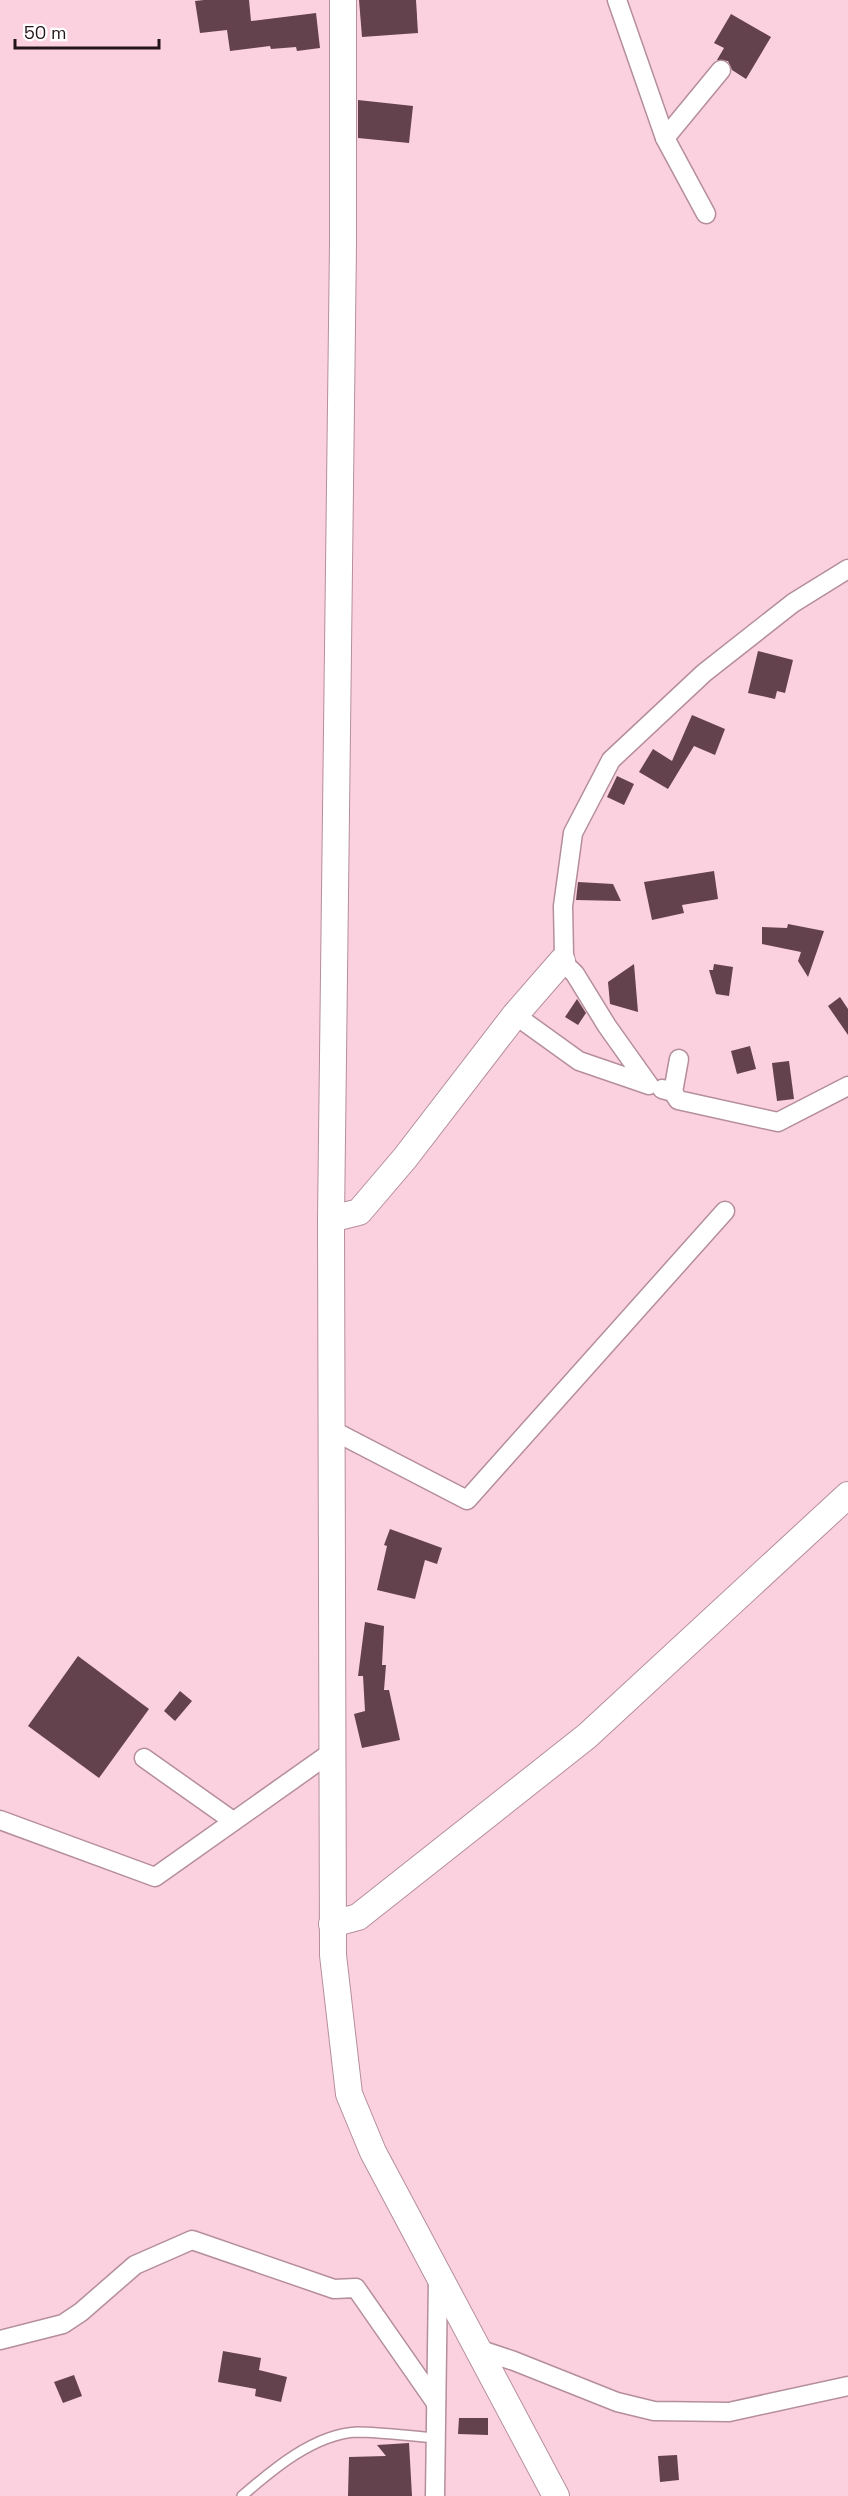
<svg xmlns="http://www.w3.org/2000/svg" width="848" height="2496" font-family="'Space Grotesk',sans-serif">
  <rect width="100%" height="100%" fill="#fbd1df"/>
  <g fill="#63414d">
    <path d="M204,0H249L251,21L316,13L320,48L297,51L296,47L271,49L270,46L230,51L227,30L200,33L195,1Z"/>
    <path d="M359,0H416L418,33L362,37Z"/>
    <path d="M731,14L771,37L746,79L732,70L728,61L717,60L724,48L714,43Z"/>
    <path d="M358,100L413,106L409,143L358,138Z"/>
    <path d="M758,651L793,660L785,693L777,691L775,699L748,693Z"/>
    <path d="M692,715L725,729L715,755L694,746L668,789L639,772L653,749L672,761Z"/>
    <path d="M617,776L634,784L624,805L607,797Z"/>
    <path d="M714,871L718,899L682,905L684,913L652,920L644,882Z"/>
    <path d="M578,882L613,884L621,901L576,900Z"/>
    <path d="M788,924L824,931L808,977L798,961L801,952L762,944V927L787,928Z"/>
    <path d="M634,964L638,1012L610,1004L608,982Z"/>
    <path d="M714,964L733,967L729,996L716,994L709,970H713Z"/>
    <path d="M840,997L848,1009V1035L828,1006Z"/>
    <path d="M577,999L586,1013L578,1025L565,1017Z"/>
    <path d="M750,1046L756,1069L737,1074L731,1051Z"/>
    <path d="M789,1061L794,1099L777,1101L772,1063Z"/>
    <path d="M390,1529L442,1548L437,1564L425,1560L415,1599L377,1590L387,1546L384,1545Z"/>
    <path d="M365,1622L384,1626L382,1665H386L384,1690H389L400,1740L362,1748L354,1714L365,1711L363,1676H358Z"/>
    <path d="M78,1656L149,1709L99,1778L28,1726Z"/>
    <path d="M180,1691L192,1701L175,1721L164,1711Z"/>
    <path d="M223,2351L261,2358L259,2370L287,2377L281,2402L255,2396L256,2389L218,2382Z"/>
    <path d="M74,2375L82,2396L63,2403L54,2382Z"/>
    <path d="M459,2418H488V2435L458,2434Z"/>
    <path d="M409,2443L412,2496H348L349,2457L386,2456L377,2445Z"/>
    <path d="M677,2455L679,2480L660,2482L658,2456Z"/>
  </g>
  <g fill="none" stroke-linecap="round" stroke-linejoin="round">
    <defs>
      <path id="lane" d="M242,2496C272,2470 314,2434 357,2432C382,2432 409,2436 435,2438"/>
      <g id="street">
        <path d="M617,0L665,138"/>
        <path d="M706,214L665,138L721,70"/>
        <path d="M515,1015L579,1061L649,1085L607,1026L575,974L562,961L564,956L563,906L573,833L611,760L704,673L793,603L848,569"/>
        <path d="M662,1089L673,1092L679,1059"/>
        <path d="M673,1092L678,1100L778,1122L848,1086"/>
        <path d="M330,1429L467,1500L725,1211"/>
        <path d="M144,1758L233,1821"/>
        <path d="M0,1820L155,1877L333,1751"/>
        <path d="M0,2340L63,2324L81,2312L135,2265L192,2240L334,2289L356,2288L436,2403"/>
        <path d="M478,2349L514,2361L617,2402L654,2411L729,2412L848,2386"/>
        <path d="M435,2496L438,2277"/>
      </g>
      <g id="secondary">
        <path d="M343,0V243L331,1219L333,1955L349,2094L373,2152L556,2496"/>
        <path d="M331,1219L359,1212L405,1158L515,1015L562,961"/>
        <path d="M332,1924L358,1917L587,1736L848,1495"/>
      </g>
    </defs>
    <use href="#lane" stroke="#b58e9b" stroke-width="12"/>
    <use href="#street" stroke="#b58e9b" stroke-width="21"/>
    <use href="#secondary" stroke="#b58e9b" stroke-width="28"/>
    <use href="#lane" stroke="#fff" stroke-width="9"/>
    <use href="#street" stroke="#fff" stroke-width="18"/>
    <use href="#secondary" stroke="#fff" stroke-width="26"/>
  </g>
  <path d="M15 39v9h144v-9" fill="none" stroke="#24151a" stroke-width="3"/>
  <text x="24" y="39" font-size="18" fill="#24151a" stroke="#ffffff" stroke-width="4.5" paint-order="stroke">50 m</text>
</svg>
